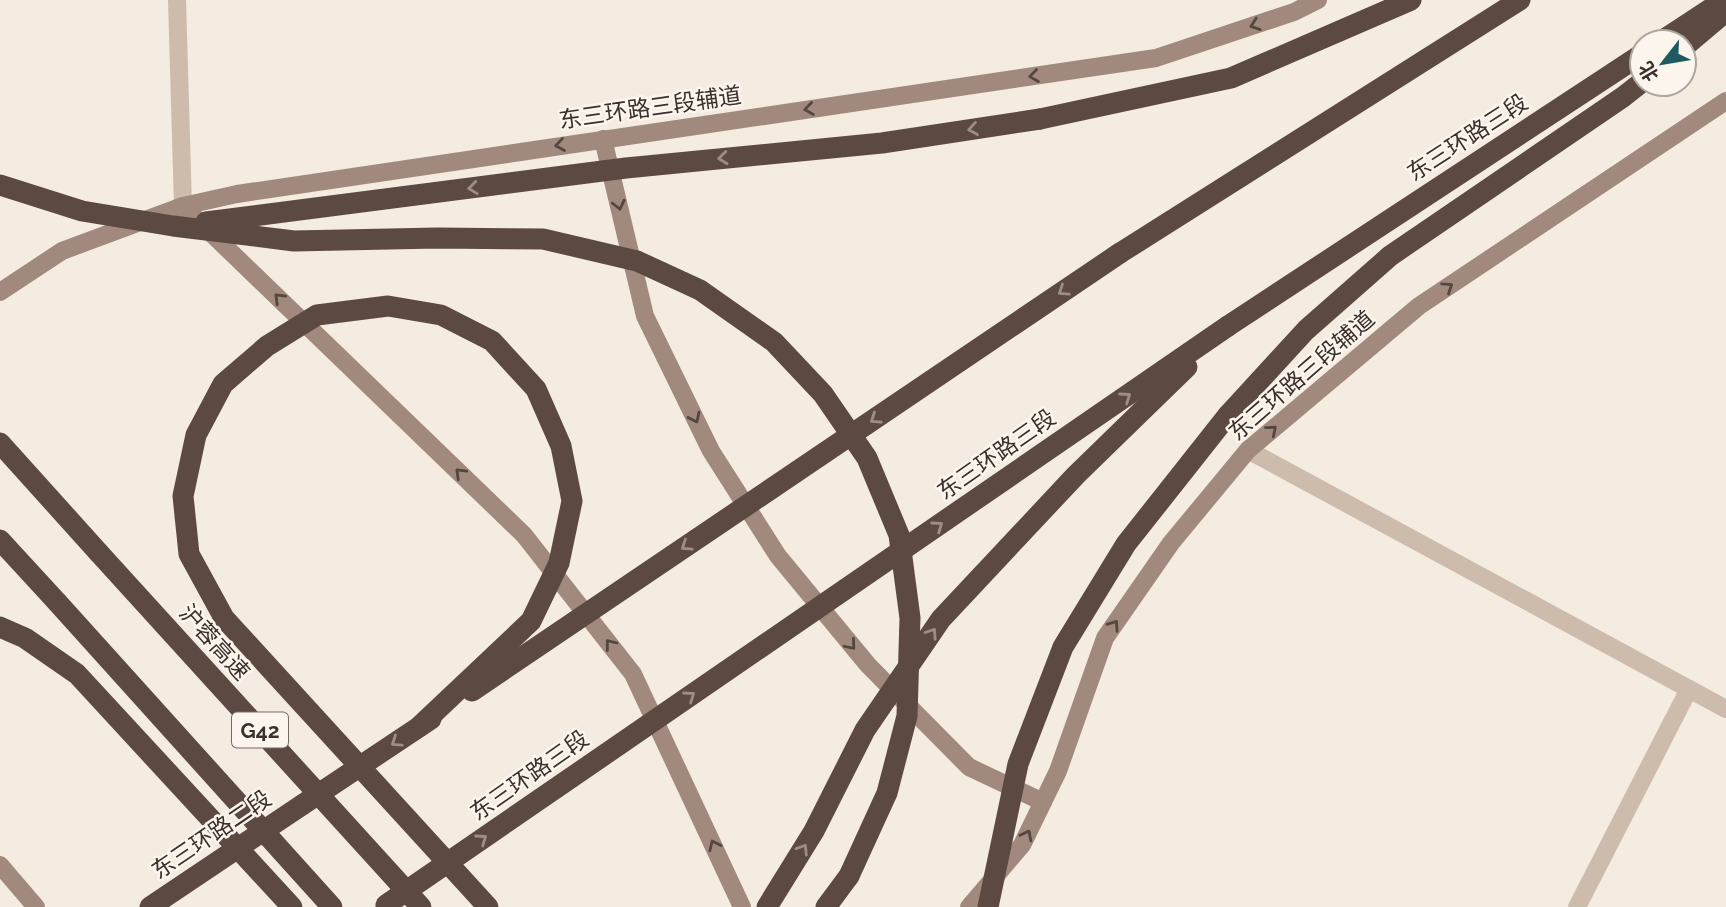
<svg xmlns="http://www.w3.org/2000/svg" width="1726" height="907" font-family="Raleway,'Noto Sans SC',sans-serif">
  <rect width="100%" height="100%" fill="#f4ebe1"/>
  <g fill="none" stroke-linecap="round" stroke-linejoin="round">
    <g stroke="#cdbbac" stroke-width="18">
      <path d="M177,0L183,206"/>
      <path d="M1248,450L1726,709"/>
      <path d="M1577,907L1689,689"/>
    </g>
    <g stroke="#a18a7d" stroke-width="18">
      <path d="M603,139L645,316L711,451L778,556L868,665L969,767L1043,802"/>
      <path d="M183,206L524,535L633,674L742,907"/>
      <path d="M0,292L62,251L183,206L237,194L1156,58L1294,12L1318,0"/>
      <path d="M0,865L36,907"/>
      <path d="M969,907L1022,845L1058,771L1105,638L1171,543L1248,450L1419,306L1726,101"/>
    </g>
    <g stroke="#5c4a42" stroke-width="21">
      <path d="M1660,42L1724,0"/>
      <path d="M1684,47L1723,14"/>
      <path d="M1040,119L1231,78L1411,0"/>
      <path d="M1120,253L1520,0"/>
      <path d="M1228,326L1642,54"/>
      <path d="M1228,415L1306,330L1390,256L1623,97L1642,82"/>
      <path d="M0,443L99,553"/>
      <path d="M0,540L57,602"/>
      <path d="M150,907L302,805"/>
      <path d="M826,907L849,876"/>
    </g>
    <g stroke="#5c4a42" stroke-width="21">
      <path d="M0,185L82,211L173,226L294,241L437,238L543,239L637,261L700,290L774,342L823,394L867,458L899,535L910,618L907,716L887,793L849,876"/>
      <path d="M206,222L626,168L882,143L1040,119"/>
      <path d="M99,553L421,907"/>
      <path d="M57,602L332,907"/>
      <path d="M0,627L25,638L77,674L292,907"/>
      <path d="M472,691L1120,253"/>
      <path d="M420,726L531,621L559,563L572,501L561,446L536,389L492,341L441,315L388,306L317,315L267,346L223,384L196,435L183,496L189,554L224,618L488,907"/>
      <path d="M302,805L431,719"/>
      <path d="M386,905L1228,326"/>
      <path d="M767,907L814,831L865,730L941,619L1076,475L1187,367"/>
      <path d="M988,907L1018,764L1063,647L1126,544L1228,415"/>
    </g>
  </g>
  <defs><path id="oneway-chevron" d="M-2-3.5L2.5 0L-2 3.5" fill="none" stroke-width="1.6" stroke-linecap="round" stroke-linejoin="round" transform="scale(1.75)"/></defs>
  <g stroke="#544640">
    <use href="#oneway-chevron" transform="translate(1255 25) rotate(161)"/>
    <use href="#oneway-chevron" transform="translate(1034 76) rotate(172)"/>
    <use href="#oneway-chevron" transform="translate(809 109) rotate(172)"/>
    <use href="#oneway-chevron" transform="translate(560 145) rotate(171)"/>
    <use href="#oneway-chevron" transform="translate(619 205) rotate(77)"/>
    <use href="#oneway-chevron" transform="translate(1448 287) rotate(-34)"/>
    <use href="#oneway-chevron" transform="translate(279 298) rotate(-136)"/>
    <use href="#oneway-chevron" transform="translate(695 418) rotate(64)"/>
    <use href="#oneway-chevron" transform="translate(1272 430) rotate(-40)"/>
    <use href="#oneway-chevron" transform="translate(460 473) rotate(-136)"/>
    <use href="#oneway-chevron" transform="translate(1114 625) rotate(-55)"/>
    <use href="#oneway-chevron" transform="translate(610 644) rotate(-128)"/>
    <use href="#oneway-chevron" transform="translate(851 645) rotate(50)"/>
    <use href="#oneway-chevron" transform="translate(1027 835) rotate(-63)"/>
    <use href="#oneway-chevron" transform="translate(714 845) rotate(-115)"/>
  </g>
  <g stroke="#9c8e87">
    <use href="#oneway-chevron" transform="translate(973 129) rotate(171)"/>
    <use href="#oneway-chevron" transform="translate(723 158) rotate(174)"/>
    <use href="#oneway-chevron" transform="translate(473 188) rotate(173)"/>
    <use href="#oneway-chevron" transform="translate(1063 291) rotate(146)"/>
    <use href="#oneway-chevron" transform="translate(1126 397) rotate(-35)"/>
    <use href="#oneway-chevron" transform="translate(875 419) rotate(146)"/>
    <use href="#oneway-chevron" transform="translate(938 526) rotate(-35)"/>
    <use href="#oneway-chevron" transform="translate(686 546) rotate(146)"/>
    <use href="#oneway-chevron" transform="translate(932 633) rotate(-56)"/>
    <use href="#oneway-chevron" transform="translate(690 696) rotate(-35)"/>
    <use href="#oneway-chevron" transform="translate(396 742) rotate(146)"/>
    <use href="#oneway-chevron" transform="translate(482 839) rotate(-35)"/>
    <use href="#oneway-chevron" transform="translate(803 849) rotate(-58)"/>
  </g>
  <g text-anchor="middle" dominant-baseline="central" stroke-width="5" stroke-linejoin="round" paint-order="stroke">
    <rect fill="#fbf5ee" stroke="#756b66" stroke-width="2" x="232" y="712.5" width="56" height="35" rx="5"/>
    <g font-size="21" font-weight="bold" fill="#3b302b">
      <text x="260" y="730">G42</text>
    </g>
    <g font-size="23" fill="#3b302b" stroke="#fbf5ee">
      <text transform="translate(650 107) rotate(-8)">东三环路三段辅道</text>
      <text transform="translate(1467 137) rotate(-33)">东三环路三段</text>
      <text transform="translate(1301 375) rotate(-41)">东三环路三段辅道</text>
      <text transform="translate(996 454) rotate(-35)">东三环路三段</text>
      <text transform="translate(215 642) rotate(48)">沪蓉高速</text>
      <text transform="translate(529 775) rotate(-35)">东三环路三段</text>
      <text transform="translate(211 834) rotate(-34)">东三环路二段</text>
    </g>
  </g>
  <g transform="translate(1663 63) rotate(239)"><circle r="33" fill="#fbf5ee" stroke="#aea6a0" stroke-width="2"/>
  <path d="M0-5L12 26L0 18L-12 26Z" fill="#1f5a5e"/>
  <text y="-10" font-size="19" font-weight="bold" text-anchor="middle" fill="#3b302b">北</text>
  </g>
</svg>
